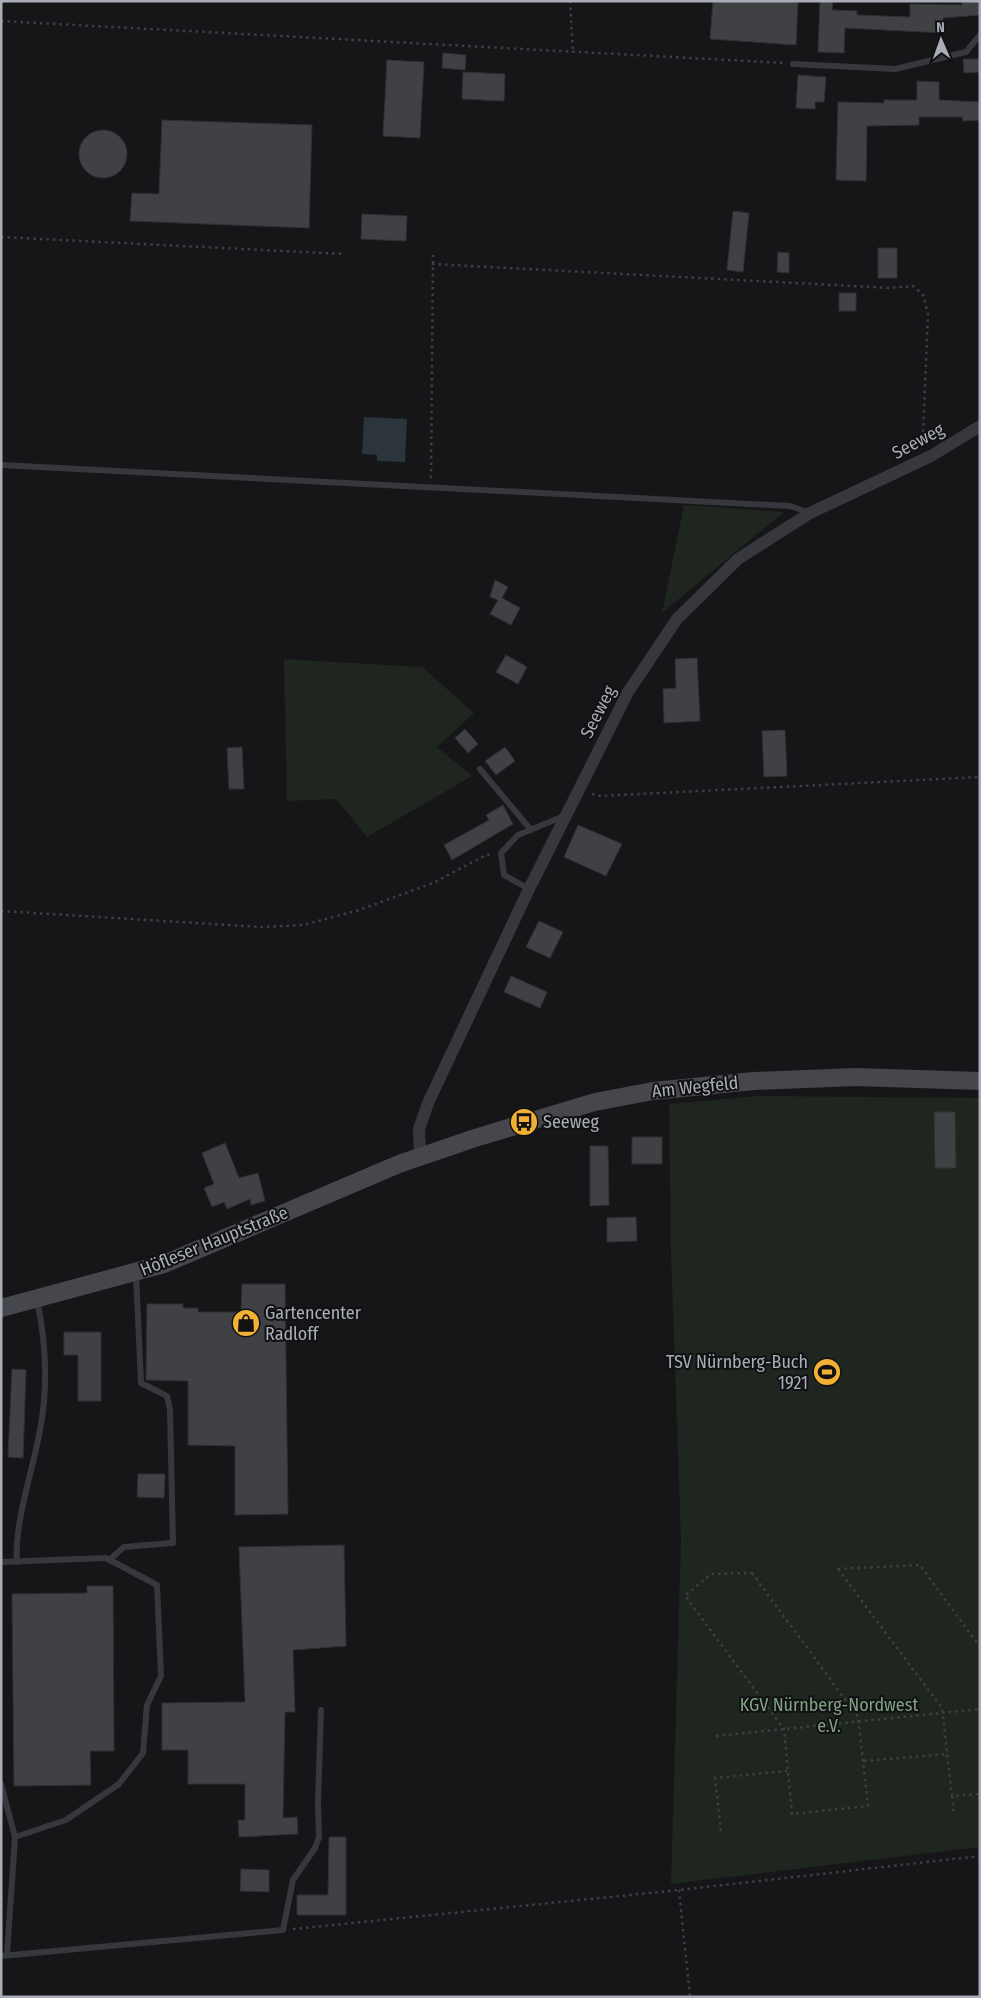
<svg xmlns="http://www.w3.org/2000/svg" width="981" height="1998" font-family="'Fira Sans Condensed',sans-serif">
  <rect width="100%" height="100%" fill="#161618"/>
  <g fill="#1e261f">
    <path d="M684,505L784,512L662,613Z"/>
    <path d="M284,659L422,667L474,713L437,747L472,776L367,837L336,799L287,801Z"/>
    <path d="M758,1096L980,1098V1847L671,1884L681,1539L671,1253L669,1104Z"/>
  </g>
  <path fill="#2c353c" d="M364,417L407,419L405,462L377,461V455L362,454Z"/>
  <g fill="#404145" stroke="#303034">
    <path d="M713,1H798L796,45L710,39Z"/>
    <path d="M820,1H833L832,10L857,11V15L910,17V4L962,5V1H980V15L943,18V33L845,28L844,53L818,52Z"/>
    <path d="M443,53L466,55L465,70L442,68Z"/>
    <path d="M963,59H979V72L964,73Z"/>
    <path d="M387,60L424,62L420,138L383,136Z"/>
    <path d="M463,72L505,74L504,101L462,99Z"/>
    <path d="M798,75L826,77L824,102H815V109L796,108Z"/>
    <path d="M917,81L939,82V100L980,102V120L963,121L962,117H919V125L867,126L866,181L836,180L838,102L884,103V100H917Z"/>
    <path d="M162,120L312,125L309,228L130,221L132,193L159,194Z"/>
    <circle cx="103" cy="154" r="24"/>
    <path d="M733,211L749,213L743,272L727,270Z"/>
    <path d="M362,214L407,216L406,241L361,239Z"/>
    <rect x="878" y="248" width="19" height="30"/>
    <path d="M778,252L789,253V273L777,272Z"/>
    <rect x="839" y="293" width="17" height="18"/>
    <path d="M495,580L508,587L502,598L520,608L511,625L490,614L498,600L490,597Z"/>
    <path d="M506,655L527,667L518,684L496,672Z"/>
    <path d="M697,658L700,721L664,723L663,689L676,688L675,659Z"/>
    <path d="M465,729L478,744L468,753L455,738Z"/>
    <path d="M785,730L787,776L764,777L762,731Z"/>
    <path d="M242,747L244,789H229L227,748Z"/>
    <path d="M505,747L515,761L496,775L485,761Z"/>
    <path d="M503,805L513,824L452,860L444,845L489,820L486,815Z"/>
    <path d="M578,825L622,844L606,876L564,857Z"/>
    <path d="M539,921L563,932L550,958L526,947Z"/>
    <path d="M511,976L547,992L540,1008L504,992Z"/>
    <path d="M934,1112H955L956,1168H935Z"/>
    <rect x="632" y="1137" width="30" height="27"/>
    <path d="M225,1143L239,1178L258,1173L265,1201L251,1205L250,1199L227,1209L224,1202L212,1207L204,1188L214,1184L202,1153Z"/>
    <path d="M590,1146H608L609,1205L590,1206Z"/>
    <path d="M636,1217L637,1241L607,1242V1218Z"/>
    <path d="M242,1284H285L288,1514L235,1515V1446L188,1445V1381L146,1380L147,1304H183V1308H198V1312H241Z"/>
    <path d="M64,1332H101V1401H78V1355H64Z"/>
    <path d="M12,1369L26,1370L23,1458L8,1457Z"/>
    <path d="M138,1474H165L164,1498L137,1497Z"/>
    <path d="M344,1545L346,1646L293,1650L295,1712H285L283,1818L297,1817L298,1834L239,1837L238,1820H245V1784H188V1750H162V1703L245,1702L239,1547Z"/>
    <path d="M87,1586H113L114,1751H90L91,1785L14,1786L12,1594L87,1593Z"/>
    <path d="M329,1837H346V1915H297V1895H328Z"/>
    <path d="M241,1869L269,1870V1892L240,1891Z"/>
  </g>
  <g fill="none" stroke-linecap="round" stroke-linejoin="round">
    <g stroke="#3d3f44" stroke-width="2.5" stroke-dasharray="2.5 4" stroke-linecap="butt">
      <path d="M570,1L573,52"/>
      <path d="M1,21L784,63"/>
      <path d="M1,237L344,254"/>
      <path d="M432,264L891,288L913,286L923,295L928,314L923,437L925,443"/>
      <path d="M431,478L433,255"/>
      <path d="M592,794L600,796L980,777"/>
      <path d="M1,911L261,927L303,925L359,910L433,883L486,855L492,854"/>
      <path d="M838,1569L942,1708L952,1796L980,1794"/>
      <path d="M838,1569L920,1565L980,1647"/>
      <path d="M752,1573L858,1717L868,1806L792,1814L784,1729L685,1596L711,1574Z"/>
      <path d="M716,1736L980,1709"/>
      <path d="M864,1761L947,1754"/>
      <path d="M952,1796L954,1815"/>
      <path d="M721,1831L715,1778L787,1771"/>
      <path d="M679,1890L690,1997"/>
      <path d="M293,1929L679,1890L980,1856"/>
    </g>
    <g stroke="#37383d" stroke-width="6">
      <path d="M793,64L895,69L966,52L980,35"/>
      <path d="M1,465L790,506L810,513"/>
      <path d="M480,769L531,830"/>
      <path d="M529,889L504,875L501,853L518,835L564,816"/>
      <path d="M109,1560L124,1547L173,1543L170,1410L167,1396L141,1383L136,1274"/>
      <path d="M1,1562L106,1558L157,1585L161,1676L147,1705L143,1753L119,1784L66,1820L15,1837"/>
      <path d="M17,1562C14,1523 33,1470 40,1430C48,1388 46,1342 37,1300"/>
      <path d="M1,1784L15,1837L7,1955"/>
      <path d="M1,1956L283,1930L293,1880L315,1848L319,1837L318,1803L321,1710"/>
    </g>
    <path stroke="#37383d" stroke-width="12" d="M420,1156L419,1129L428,1103L529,889L628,692L677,619L738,559L810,513L931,456L980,426"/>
    <path stroke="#45474d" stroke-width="18" d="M1,1308L164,1264L399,1164L475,1138L595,1102L653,1091L754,1081L856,1077L980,1081"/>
  </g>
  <defs>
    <symbol id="bus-disc" viewBox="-11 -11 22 22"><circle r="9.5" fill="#f2b134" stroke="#111113"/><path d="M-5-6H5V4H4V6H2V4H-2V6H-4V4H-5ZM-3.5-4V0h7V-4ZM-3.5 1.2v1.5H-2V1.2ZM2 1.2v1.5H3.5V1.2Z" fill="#111"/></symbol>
    <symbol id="shop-disc" viewBox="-11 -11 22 22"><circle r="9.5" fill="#f2b134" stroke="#111113"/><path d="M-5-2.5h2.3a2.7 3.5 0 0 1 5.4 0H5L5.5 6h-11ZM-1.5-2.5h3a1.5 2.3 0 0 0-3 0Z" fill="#111"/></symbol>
    <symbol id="stadium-disc" viewBox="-11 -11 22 22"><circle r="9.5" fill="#f2b134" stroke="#111113"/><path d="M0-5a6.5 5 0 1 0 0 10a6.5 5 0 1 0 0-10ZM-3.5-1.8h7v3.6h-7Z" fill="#111"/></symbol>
  </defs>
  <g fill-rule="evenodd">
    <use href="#bus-disc" x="508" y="1106" width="32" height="32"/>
    <use href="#shop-disc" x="230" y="1307" width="32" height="32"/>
    <use href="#stadium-disc" x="811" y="1356" width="32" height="32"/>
  </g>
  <g text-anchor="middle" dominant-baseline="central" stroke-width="4" stroke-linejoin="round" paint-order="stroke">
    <g font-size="18" fill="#a8adb8" stroke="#111113">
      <text transform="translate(918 441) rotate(-28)">Seeweg</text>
      <text transform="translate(598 712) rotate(-63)">Seeweg</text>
      <text transform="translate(695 1087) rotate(-6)">Am Wegfeld</text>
      <text transform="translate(214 1241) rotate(-22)">Höfleser Hauptstraße</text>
    </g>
    <g font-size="18" fill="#a8adb8" stroke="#111113" text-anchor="start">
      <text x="543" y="1122">Seeweg</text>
      <text x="265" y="1313">Gartencenter<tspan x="265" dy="21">Radloff</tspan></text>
      <text x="808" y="1362" text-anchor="end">TSV Nürnberg-Buch<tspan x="808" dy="21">1921</tspan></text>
    </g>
    <g font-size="18" fill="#7fa381" stroke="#111113">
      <text x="829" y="1705">KGV Nürnberg-Nordwest<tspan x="829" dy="21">e.V.</tspan></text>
    </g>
  </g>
  <rect width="981" height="1998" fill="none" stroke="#a8adb8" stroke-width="5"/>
  <g transform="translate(941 40) rotate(358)" stroke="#111113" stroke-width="4" paint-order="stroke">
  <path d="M0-4L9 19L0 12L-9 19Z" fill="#a8adb8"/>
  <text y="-8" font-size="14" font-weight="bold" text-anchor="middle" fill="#a8adb8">N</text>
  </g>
</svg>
